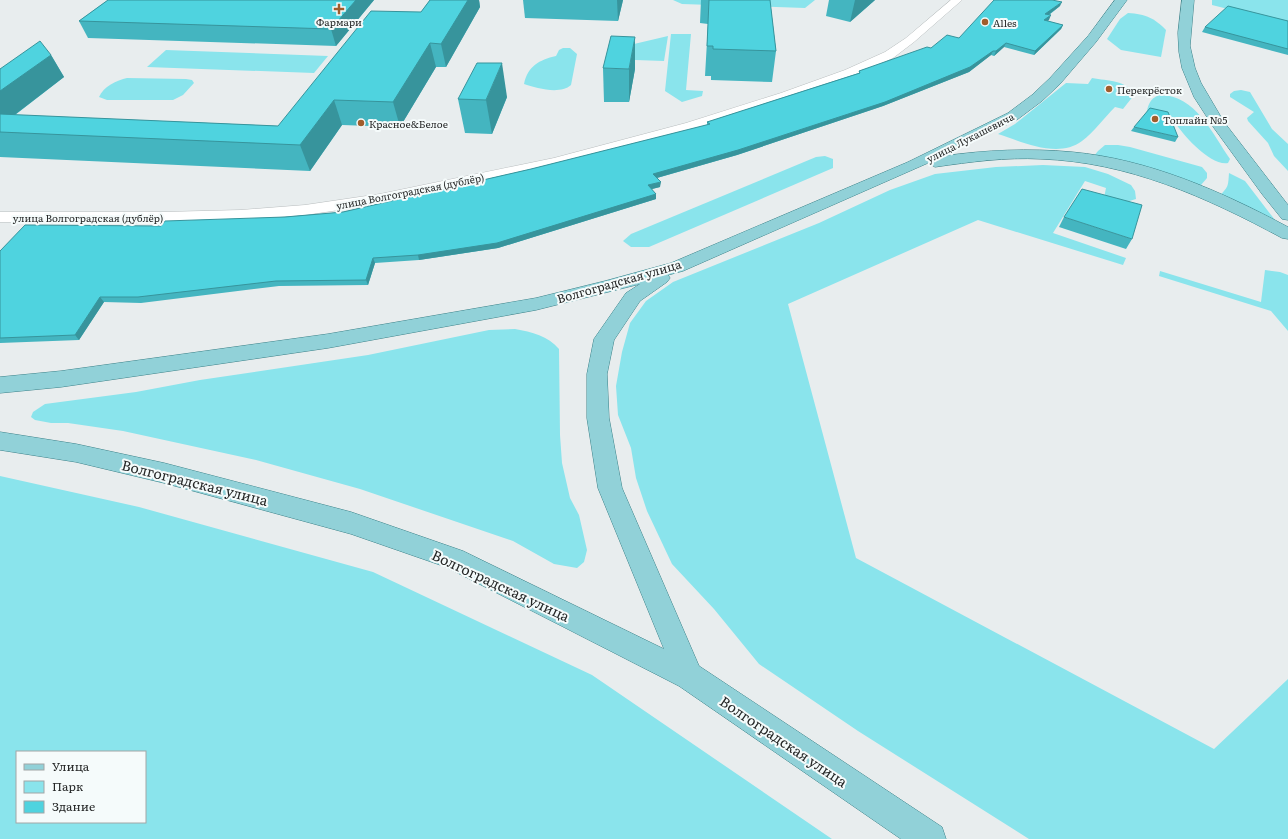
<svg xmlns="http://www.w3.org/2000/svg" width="1288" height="839" font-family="Literata,serif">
  <rect width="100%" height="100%" fill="#e8edee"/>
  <g fill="#8ae4ec" fill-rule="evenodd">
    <path d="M673,0H815L805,8L682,4Z"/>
    <path d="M1212,0H1288V24L1212,5Z"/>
    <path d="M1128,13C1146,14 1154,18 1166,30L1161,57L1121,50L1107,39L1120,19Z"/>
    <path d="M671,34H691L686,90L703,91L702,96L682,102L665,91Z"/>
    <path d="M668,36L664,61L607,59L634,44Z"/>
    <path d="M563,48H570L577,54L571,85C560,95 536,88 524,84C528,66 539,60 556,56L559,50Z"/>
    <path d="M166,50L328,56L314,73L147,67Z"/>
    <path d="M127,78L186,79L192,80L194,83L183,95L173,100H107L99,97C103,87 117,80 127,78Z"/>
    <path d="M1092,78C1108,81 1127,80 1134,95L1123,109L1115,107C1104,118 1094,132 1082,141C1058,159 1023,142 998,134L1015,124L1066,83L1088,84Z"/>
    <path d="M1241,90L1250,92L1272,129L1288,144V171L1274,156L1268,143L1248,121L1247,118L1254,112L1230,97V94L1234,91Z"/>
    <path d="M1159,95C1195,94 1212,133 1230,159L1228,163C1210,166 1183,135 1174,121L1146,115C1148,106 1149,99 1159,95Z"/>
    <path d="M1105,145H1118L1130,147L1202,167L1207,173V178L1201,185H1193L1094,156L1098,151Z"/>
    <path d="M825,156L833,159V168L649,247H631L623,241L631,234L816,157Z"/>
    <path d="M1043,165L1085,167L1108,174L1131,185L1135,191L1136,199L1123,203L1104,198L1106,188L1085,181L1053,233L1126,258L1123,265L978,220L788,304L856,558L1214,749L1288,679V839H1029L858,731L759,664L714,609L672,564L647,511L636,478L631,448L618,415L616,386L622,352L630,323L646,301L673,282L819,223L890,190L935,174L996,167Z"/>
    <path d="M1229,173L1245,181L1278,224L1218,197C1229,187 1228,186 1229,173Z"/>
    <path d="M1265,270L1280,272L1288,275V331L1271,311L1159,276L1160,271L1261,302Z"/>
    <path d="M515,329C532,332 548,336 559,349L560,435L562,463L570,498L579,515L587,550L584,562L577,568L554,564L513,541L360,489L256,460L123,431L68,423H51L35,420L31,417L33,412L45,404L136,392L200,380L368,355L489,330Z"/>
    <path d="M0,476L139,507L373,572L592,675L832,839H0ZM17,752H145V822H17Z"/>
  </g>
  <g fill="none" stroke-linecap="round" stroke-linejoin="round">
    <defs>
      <path id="street" d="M951,0H962L914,42L893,58L853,76L791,99L696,129L555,166L380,204L305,215L241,220L163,222H0V212H163L241,210L305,205L380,194L554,158L686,123L781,93L845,70L885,52L906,38Z"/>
      <g id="primary">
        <path d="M1115,0H1127L1096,42L1060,84L1042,101L1018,119L943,156C986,150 1029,148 1072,152C1148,159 1221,191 1288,227V239L1282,238C1206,197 1128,162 1041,159C1006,157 970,162 935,167L928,163L683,271L668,275L670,278L667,282L640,301L614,340L607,374L609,418L622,488L699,666L942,827L946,839H901L679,686L446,567L351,534L164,483L76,462L0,450V432L76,444L164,463L351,512L463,551L664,649L598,488L587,418V374L594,339L626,293L640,284L536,310L328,348L61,387L0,393V377L61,371L328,334L536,298L605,281L671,263L908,162L1008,113L1032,95L1050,78L1088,36Z"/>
        <path d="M1182,0H1194L1190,46L1195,68L1201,83L1224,122L1288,205V220L1282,219L1262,194L1214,128L1194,97L1182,68L1179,52L1178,33Z"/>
      </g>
    </defs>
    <use href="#street" stroke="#b8bdbe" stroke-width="1"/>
    <use href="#primary" stroke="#3c8289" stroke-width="1"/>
    <use href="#street" fill="#fff" fill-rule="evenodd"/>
    <use href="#primary" fill="#91d1d8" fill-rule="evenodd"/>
  </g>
  <g fill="#44b5c0">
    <path d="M108,0H374L336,46L88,38L79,21Z"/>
    <path d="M430,0H479L480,7L446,67H436L400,127L342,125L310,171L0,157V69L51,55L64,77L15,115L278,126L421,12Z"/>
    <path d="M523,0H623L618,21L525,18Z"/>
    <path d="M701,0H770L776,51L772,82L711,80V76H705L708,24L700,23Z"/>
    <path d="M829,0H875L850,22L826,16Z"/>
    <path d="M1060,6L1049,15V20L1047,21L1063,25L1061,29L1034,55L1004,47L994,56L991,55L969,72L883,106L737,155L657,178L660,187L652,189L656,199L498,248L419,260L375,263L368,285L279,286L141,303L104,302L79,340L0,343V251L161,226L285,217L343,212L531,169L707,125V122L859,73V71L931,48L959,38Z"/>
    <path d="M1288,21V55L1202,32L1205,27Z"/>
    <path d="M603,68L635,69L629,102H604Z"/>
    <path d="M507,97L492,134L465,133L458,99Z"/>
    <path d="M1134,127L1178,137L1175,142L1131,131Z"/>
    <path d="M1064,217L1132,239L1126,249L1059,227Z"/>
  </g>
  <g fill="#37949c">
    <path d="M356,0H374L336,46L331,29Z"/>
    <path d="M468,0H479L480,7L446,67L441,44Z"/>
    <path d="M617,0H623L618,21Z"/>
    <path d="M855,0H875L850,22Z"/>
    <path d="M1062,2L1060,6L1044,18L1045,14Z"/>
    <path d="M1051,15L1049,20L1042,24L1044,20Z"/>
    <path d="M1063,25L1061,29L1034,55L1035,51Z"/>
    <path d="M635,37V69L629,102V69Z"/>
    <path d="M430,43L436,67L400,127L393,102Z"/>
    <path d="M1006,43L1004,47L994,56L996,51Z"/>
    <path d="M993,51L991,55L969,72L883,106L737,155L653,179V174Z"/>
    <path d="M51,55L64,77L0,126V91Z"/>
    <path d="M502,63L507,97L492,134L486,100Z"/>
    <path d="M334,100L342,125L310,171L300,145Z"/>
    <path d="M661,182L660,187L648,190V185Z"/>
    <path d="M656,194V199L498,248L419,260L418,255Z"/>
    <path d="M373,258L375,263L368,285L366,280Z"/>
    <path d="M100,297L104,302L79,340L75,335Z"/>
  </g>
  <g fill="#4fd3df" stroke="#37949c">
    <path d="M108,0H356L331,29L79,21Z"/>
    <path d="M430,0H468L441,44L430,43L393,102L334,100L300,145L0,132V114L278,126L371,11L421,12Z"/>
    <path d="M709,0H770L776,51L713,49V46H707Z"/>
    <path d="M994,0H1052L1062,2L1045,14L1051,15L1044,20L1063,25L1035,51L1006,43L996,51H993L970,67L885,102L738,150L653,174L661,182L648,185L656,194L497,243L418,255L373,258L366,280L276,281L138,297H100L75,335L0,338V251L25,225L161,226L165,221L285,217L343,212L531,169L710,124L707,122L860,73L859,71L927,47L931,48L947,35L959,38Z"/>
    <path d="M1228,6L1288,21V49L1205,27Z"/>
    <path d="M611,36L635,37L629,69L603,68Z"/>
    <path d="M40,41L51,55L0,91V69Z"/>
    <path d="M477,63H502L486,100L458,99Z"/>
    <path d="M1150,108L1168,112L1178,137L1134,127Z"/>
    <path d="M1082,189L1142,205L1132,239L1064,217Z"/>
  </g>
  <g fill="#a05d2c" stroke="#f5fbfb" stroke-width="1.5">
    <path d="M337 3h4v4h4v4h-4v4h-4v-4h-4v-4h4z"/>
    <circle cx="985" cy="22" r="4"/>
    <circle cx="1109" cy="89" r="4"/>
    <circle cx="1155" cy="119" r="4"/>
    <circle cx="361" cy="123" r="4"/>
  </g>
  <g text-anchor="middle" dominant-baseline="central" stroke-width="4" stroke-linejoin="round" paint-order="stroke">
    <g font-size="10" fill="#252727" stroke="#f5fbfb" text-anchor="start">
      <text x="339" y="21" text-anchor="middle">Фармари</text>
      <text x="993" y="22">Alles</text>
      <text x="1117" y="89">Перекрёсток</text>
      <text x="1163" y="119">Топлайн №5</text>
      <text x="369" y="123">Красное&amp;Белое</text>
    </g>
    <g font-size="10" fill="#252727" stroke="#f5fbfb">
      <text transform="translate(970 137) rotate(-27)">улица Лукашевича</text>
      <text transform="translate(410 191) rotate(-11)">улица Волгоградская (дублёр)</text>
      <text x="88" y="217">улица Волгоградская (дублёр)</text>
    </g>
    <g font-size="12" fill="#252727" stroke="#f5fbfb">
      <text transform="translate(619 281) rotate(-16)">Волгоградская улица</text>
    </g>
    <g font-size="14" fill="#252727" stroke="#f5fbfb">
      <text transform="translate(195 482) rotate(14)">Волгоградская улица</text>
      <text transform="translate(501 585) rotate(25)">Волгоградская улица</text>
      <text transform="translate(784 741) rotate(34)">Волгоградская улица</text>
    </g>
  </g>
  <rect x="16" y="751" width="130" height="72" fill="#f5fbfb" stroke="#a2a6a6"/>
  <rect x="24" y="764" width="20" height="6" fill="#91d1d8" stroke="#a2a6a6"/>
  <text x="52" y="771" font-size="12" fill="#252727">Улица</text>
  <rect x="24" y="781" width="20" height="12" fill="#8ae4ec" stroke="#a2a6a6"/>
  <text x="52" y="791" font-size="12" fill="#252727">Парк</text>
  <rect x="24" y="801" width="20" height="12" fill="#4fd3df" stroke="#a2a6a6"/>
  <text x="52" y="811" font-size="12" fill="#252727">Здание</text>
</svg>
